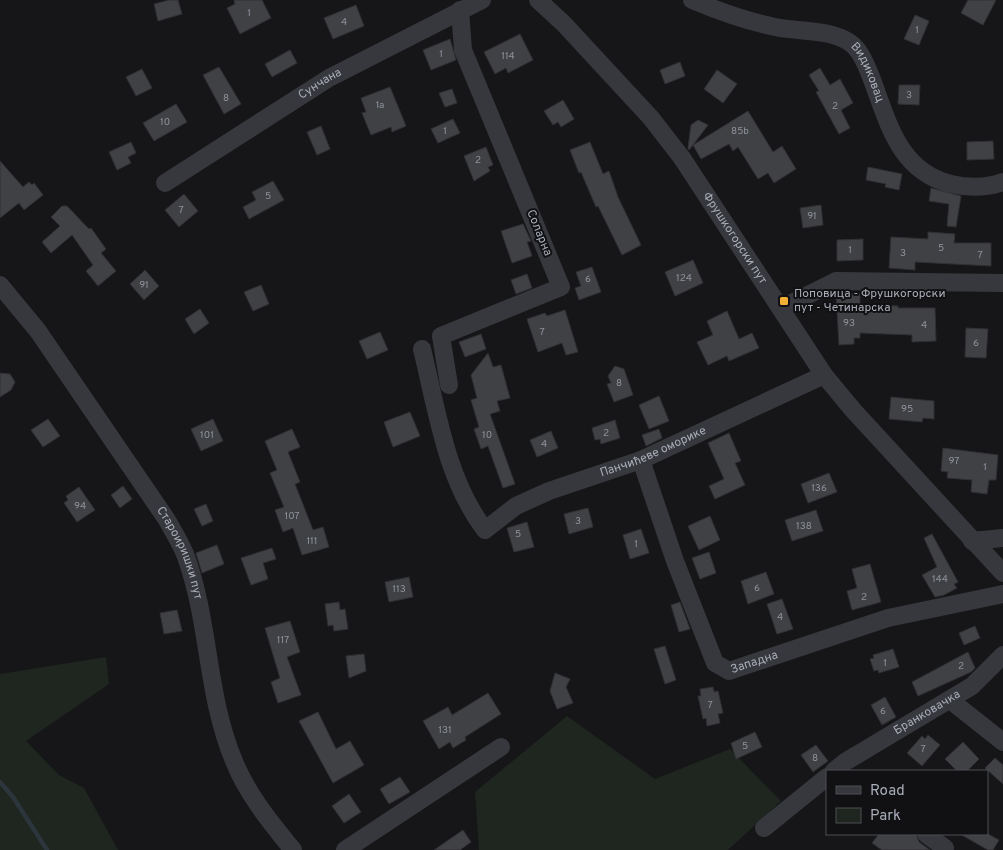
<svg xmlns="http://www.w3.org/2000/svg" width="1003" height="850" font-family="Overpass,sans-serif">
  <rect width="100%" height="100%" fill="#161618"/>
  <g fill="#1e261f">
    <path d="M106,657L109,684L26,741L59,775L84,788L118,850H0V674Z"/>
    <path d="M567,716L655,779L730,749L781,801L728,850H479L475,792Z"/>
  </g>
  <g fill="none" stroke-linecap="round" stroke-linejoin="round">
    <path stroke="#2c353c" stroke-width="4.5" d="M0,782L13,797L47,850"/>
  </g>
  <g fill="#404145" stroke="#303034">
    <path d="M169,0H178L182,14L158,21L154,4Z"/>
    <path d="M234,0H262L271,18L240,34L227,8L235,4Z"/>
    <path d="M968,0H996L983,25L961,13Z"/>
    <path d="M356,5L364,26L333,39L324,18Z"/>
    <path d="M915,15L929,21L919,45L904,39Z"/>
    <path d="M520,34L533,60L508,73L506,68L495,74L484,52Z"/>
    <path d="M450,39L456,60L431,70L423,50Z"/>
    <path d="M290,50L297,63L272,77L265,64Z"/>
    <path d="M680,62L685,76L665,84L660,70Z"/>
    <path d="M219,67L241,104L224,114L203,75Z"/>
    <path d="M820,68L830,85L840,79L853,103L841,110L850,128L839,134L816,92L819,91L809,75Z"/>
    <path d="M142,69L152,88L136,96L126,77Z"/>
    <path d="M717,70L737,84L723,103L704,89Z"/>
    <path d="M899,85H920L919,105L898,104Z"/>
    <path d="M390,87L406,126L392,132L391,127L371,135L362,113L366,112L361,98Z"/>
    <path d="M452,89L457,103L445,107L439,93Z"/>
    <path d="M563,100L574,119L561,127L558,122L553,125L544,111Z"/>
    <path d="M176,104L187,122L154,141L143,123Z"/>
    <path d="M748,111L773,152L782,146L796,169L774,183L768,173L758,179L738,147L733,151L729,144L701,159L693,145L689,150L688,148L691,125L698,120L708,125L693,145Z"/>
    <path d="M453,119L460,133L438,143L431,129Z"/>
    <path d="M321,126L330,149L317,155L307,132Z"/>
    <path d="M993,141L994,159L967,160V142Z"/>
    <path d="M131,142L136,153L128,157L131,163L117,170L109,152Z"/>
    <path d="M590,142L603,174L609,171L618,197L641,245L622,255L598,206L596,207L581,172L579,173L570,150Z"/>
    <path d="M486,147L493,165L488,167L490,171L474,181L464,156Z"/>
    <path d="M0,161L23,187L29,182L32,185L34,183L43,195L24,210L19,203L0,218Z"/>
    <path d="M868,167L902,174L899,190L885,187L886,184L866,180Z"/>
    <path d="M273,181L284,200L249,219L243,207L256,200L252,192Z"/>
    <path d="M931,188L961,196L956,227L947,226L949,204L929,201Z"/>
    <path d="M184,194L198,211L179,227L165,210Z"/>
    <path d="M821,205L823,225L803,228L800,208Z"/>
    <path d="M62,206H67L89,229L91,228L106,249L101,253L116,271L98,286L86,271L93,265L72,235L51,253L42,242L60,226L51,217Z"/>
    <path d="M523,224L531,241L527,242L532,256L512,263L501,231Z"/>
    <path d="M928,232L955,234L954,243H991V266L915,262V270L889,268L891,237L928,239Z"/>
    <path d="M863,239V260L837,261V240Z"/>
    <path d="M693,260L703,283L675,296L665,272Z"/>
    <path d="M592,267L601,292L579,300L575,288L581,286L576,272Z"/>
    <path d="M145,270L159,286L144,300L130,284Z"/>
    <path d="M527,274L532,288L516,294L511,280Z"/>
    <path d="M261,285L269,304L253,311L244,292Z"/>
    <path d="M860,293V305L898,306V308H935L936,341L912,342V335L860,333V338H854V344L839,345L836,294Z"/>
    <path d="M200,309L209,323L194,334L185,319Z"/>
    <path d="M565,310L578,352L566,355L562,343L538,352L527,319L545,313L547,316Z"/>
    <path d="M727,311L739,339L752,333L759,348L729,361L727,356L708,365L697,342L713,335L707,321Z"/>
    <path d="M966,328L988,329L986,358L965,357Z"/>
    <path d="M380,332L388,350L367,359L359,341Z"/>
    <path d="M481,334L486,349L465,357L459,342Z"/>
    <path d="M488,353L493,367L501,365L510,398L497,401L500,411L490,414L515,484L503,488L488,446L481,449L474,429L479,427L471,400L477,398L471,375Z"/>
    <path d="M615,366L624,369L633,395L614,402L607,384L611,383L608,376Z"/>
    <path d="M0,373L10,374L15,382L11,390L0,397Z"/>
    <path d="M659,396L669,421L649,429L639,405Z"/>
    <path d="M891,397L934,401V419L923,418L922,422L889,419Z"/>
    <path d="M410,412L420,436L393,447L384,422Z"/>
    <path d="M48,419L60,436L43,447L31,430Z"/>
    <path d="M213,419L223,441L201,451L191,429Z"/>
    <path d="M615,420L620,438L601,444L600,439L595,440L592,428Z"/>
    <path d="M292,429L300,447L288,452L300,482L295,484L313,530L323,527L329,547L302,555L293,528L283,532L275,510L284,507L270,473L277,470L265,441Z"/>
    <path d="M659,429L662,438L646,446L642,435Z"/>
    <path d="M551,431L558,448L537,457L530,440Z"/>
    <path d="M729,433L741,461L735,463L745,485L715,499L709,486L724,479L708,443Z"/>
    <path d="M943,448L998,455L996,480H989L987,494L971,492L972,480L947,478L948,472L941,471Z"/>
    <path d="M829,473L837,492L808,503L801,484Z"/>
    <path d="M123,486L132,499L120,508L111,495Z"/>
    <path d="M79,487L95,510L77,522L64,503L68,500L66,496Z"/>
    <path d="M206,504L213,521L202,526L194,509Z"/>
    <path d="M588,508L593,527L569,534L564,514Z"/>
    <path d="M816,510L823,531L792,541L785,520Z"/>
    <path d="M710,516L720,540L699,550L688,526Z"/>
    <path d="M527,522L534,547L514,552L507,528Z"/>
    <path d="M641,529L649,553L630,559L623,535Z"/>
    <path d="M932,534L958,582L954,584L957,588L944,595L935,597L922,575L937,567L924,538Z"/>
    <path d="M217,545L224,564L202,573L196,553Z"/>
    <path d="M272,548L276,559L263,563L268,579L251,585L241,558Z"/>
    <path d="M709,552L716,573L700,579L692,558Z"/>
    <path d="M870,564L881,602L852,610L847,591L857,588L852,569Z"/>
    <path d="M766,572L774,594L748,604L741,581Z"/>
    <path d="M409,577L413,597L389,602L385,582Z"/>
    <path d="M782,599L793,629L777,634L767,604Z"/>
    <path d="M339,602L340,610L345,609L348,629L334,631L333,625L328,626L325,604Z"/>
    <path d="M680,602L690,629L679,632L671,605Z"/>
    <path d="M177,610L182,631L164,634L160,613Z"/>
    <path d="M290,621L300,652L287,657L301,695L278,703L271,682L280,678L265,628Z"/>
    <path d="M975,626L980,638L964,645L959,633Z"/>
    <path d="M665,646L676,680L665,684L654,649Z"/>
    <path d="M893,649L899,667L879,673L878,670L874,671L870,659L874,658L873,655Z"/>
    <path d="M968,652L975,668L971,672L918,696L912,682Z"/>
    <path d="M364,654L366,671L349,678L346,656Z"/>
    <path d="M555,673L570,679L566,687L573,703L557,709L550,691Z"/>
    <path d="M713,687L714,692L718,691L723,713L718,714L720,723L707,726L706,718L703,719L698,696H701L700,689Z"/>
    <path d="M488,693L501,714L465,737L466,740L453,748L450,742L439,749L423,721L448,707L452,715Z"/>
    <path d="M885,697L896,717L882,725L871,705Z"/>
    <path d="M318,712L336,749L350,741L364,765L333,783L299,721Z"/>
    <path d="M755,732L762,747L736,759L731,743Z"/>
    <path d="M928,735L940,745L922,766L907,753L922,736L925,739Z"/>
    <path d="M963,742L979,759L967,771H957L945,759Z"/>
    <path d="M816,745L828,761L813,772L801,755Z"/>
    <path d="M995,758L1003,765V784L985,768Z"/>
    <path d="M400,777L410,792L389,804L380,789Z"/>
    <path d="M349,794L361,812L344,823L332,806Z"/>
    <path d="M463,830L471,842L460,850H434Z"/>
    <path d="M879,834H916L919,842L930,850H882L872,843Z"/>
    <path d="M960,834H988L999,840L993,850H988Z"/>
  </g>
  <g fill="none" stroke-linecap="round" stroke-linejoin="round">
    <g stroke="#37383d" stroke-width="18">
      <path id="s1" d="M538,0L564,24L651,118L682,158L824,375L853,410L1003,573"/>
      <path id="s2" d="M692,0C716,10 750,22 775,27C798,32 829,29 849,42C861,50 866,65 871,77C888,121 898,171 951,184C968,188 986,188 1003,182"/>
      <path id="s3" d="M165,183L329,78L482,0"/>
      <path id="s4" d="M0,285L38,331L167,520C173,531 180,542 185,554C210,621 206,695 234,761C247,794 271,823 293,850"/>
      <path d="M782,308L836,281L1003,283"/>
      <path id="s5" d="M422,349C437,410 446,479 485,530L516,506L549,491L641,460L824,375"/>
      <path d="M449,385L441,336L561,287L463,50L460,10"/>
      <path id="s6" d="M641,460L675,561L715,663L729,671L888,618L1003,594"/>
      <path d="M972,541L1003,538"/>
      <path d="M950,700L1003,742"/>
      <path id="s7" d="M834,771L845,762L972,686L1003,655"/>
      <path d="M764,828L827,777"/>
      <path d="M926,834L945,848"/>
      <path d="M345,850L501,747"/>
    </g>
  </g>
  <rect fill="#f2b134" stroke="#111113" stroke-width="2" x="779" y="296" width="10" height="10" rx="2.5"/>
  <g text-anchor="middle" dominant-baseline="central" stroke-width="4" stroke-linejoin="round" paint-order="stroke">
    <g font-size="10" fill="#8e929b">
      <text x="249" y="13">1</text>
      <text x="344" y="22">4</text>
      <text x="917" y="30">1</text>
      <text x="441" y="54">1</text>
      <text x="508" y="56">114</text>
      <text x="909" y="95">3</text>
      <text x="226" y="98">8</text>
      <text x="380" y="105">1a</text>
      <text x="835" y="106">2</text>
      <text x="165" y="122">10</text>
      <text x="445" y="131">1</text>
      <text x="740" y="131">85b</text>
      <text x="478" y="160">2</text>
      <text x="268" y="196">5</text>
      <text x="181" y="210">7</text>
      <text x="812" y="216">91</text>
      <text x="941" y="248">5</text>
      <text x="850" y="250">1</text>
      <text x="903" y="253">3</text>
      <text x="980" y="255">7</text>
      <text x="684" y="278">124</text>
      <text x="588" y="279">6</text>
      <text x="144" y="285">91</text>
      <text x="849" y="323">93</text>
      <text x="924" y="325">4</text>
      <text x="542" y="332">7</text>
      <text x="976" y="343">6</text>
      <text x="619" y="383">8</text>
      <text x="907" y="409">95</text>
      <text x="606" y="433">2</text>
      <text x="207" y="435">101</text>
      <text x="487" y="435">10</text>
      <text x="544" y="444">4</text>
      <text x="954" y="461">97</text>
      <text x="985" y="467">1</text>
      <text x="819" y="488">136</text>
      <text x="80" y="506">94</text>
      <text x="292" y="516">107</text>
      <text x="578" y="521">3</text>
      <text x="804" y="526">138</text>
      <text x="518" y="534">5</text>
      <text x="312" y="541">111</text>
      <text x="636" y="544">1</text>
      <text x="940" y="579">144</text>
      <text x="757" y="588">6</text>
      <text x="399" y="589">113</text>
      <text x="864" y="597">2</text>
      <text x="780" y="617">4</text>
      <text x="283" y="640">117</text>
      <text x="885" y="663">1</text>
      <text x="961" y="666">2</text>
      <text x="710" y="705">7</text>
      <text x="883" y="711">6</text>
      <text x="445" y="730">131</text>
      <text x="745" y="746">5</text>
      <text x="923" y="749">7</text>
      <text x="815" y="758">8</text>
    </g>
    <g font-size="12" fill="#a8adb8" stroke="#111113">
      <text stroke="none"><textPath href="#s2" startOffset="200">Видиковац</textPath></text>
      <text stroke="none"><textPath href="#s3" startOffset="184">Сунчана</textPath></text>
      <text transform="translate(539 233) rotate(68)">Соларна</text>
      <text stroke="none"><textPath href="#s1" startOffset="310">Фрушкогорски пут</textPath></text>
      <text stroke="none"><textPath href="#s5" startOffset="380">Панчићеве оморике</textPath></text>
      <text stroke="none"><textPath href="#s4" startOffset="324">Староиришки пут</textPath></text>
      <text stroke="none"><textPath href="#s6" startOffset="259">Западна</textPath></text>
      <text stroke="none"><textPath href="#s7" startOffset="110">Бранковачка</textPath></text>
    </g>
    <g font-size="12" fill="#a8adb8" stroke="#111113" text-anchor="start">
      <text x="794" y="294">Поповица - Фрушкогорски<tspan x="794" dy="14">пут - Четинарска</tspan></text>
    </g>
  </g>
  <rect x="826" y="770" width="162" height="65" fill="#111113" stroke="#4d4f55"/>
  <rect x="836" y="786" width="25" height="8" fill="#37383d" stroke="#4d4f55"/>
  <text x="870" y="795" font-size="15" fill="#a8adb8">Road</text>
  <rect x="836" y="808" width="25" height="15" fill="#1e261f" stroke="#4d4f55"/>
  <text x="870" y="820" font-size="15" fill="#a8adb8">Park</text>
</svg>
